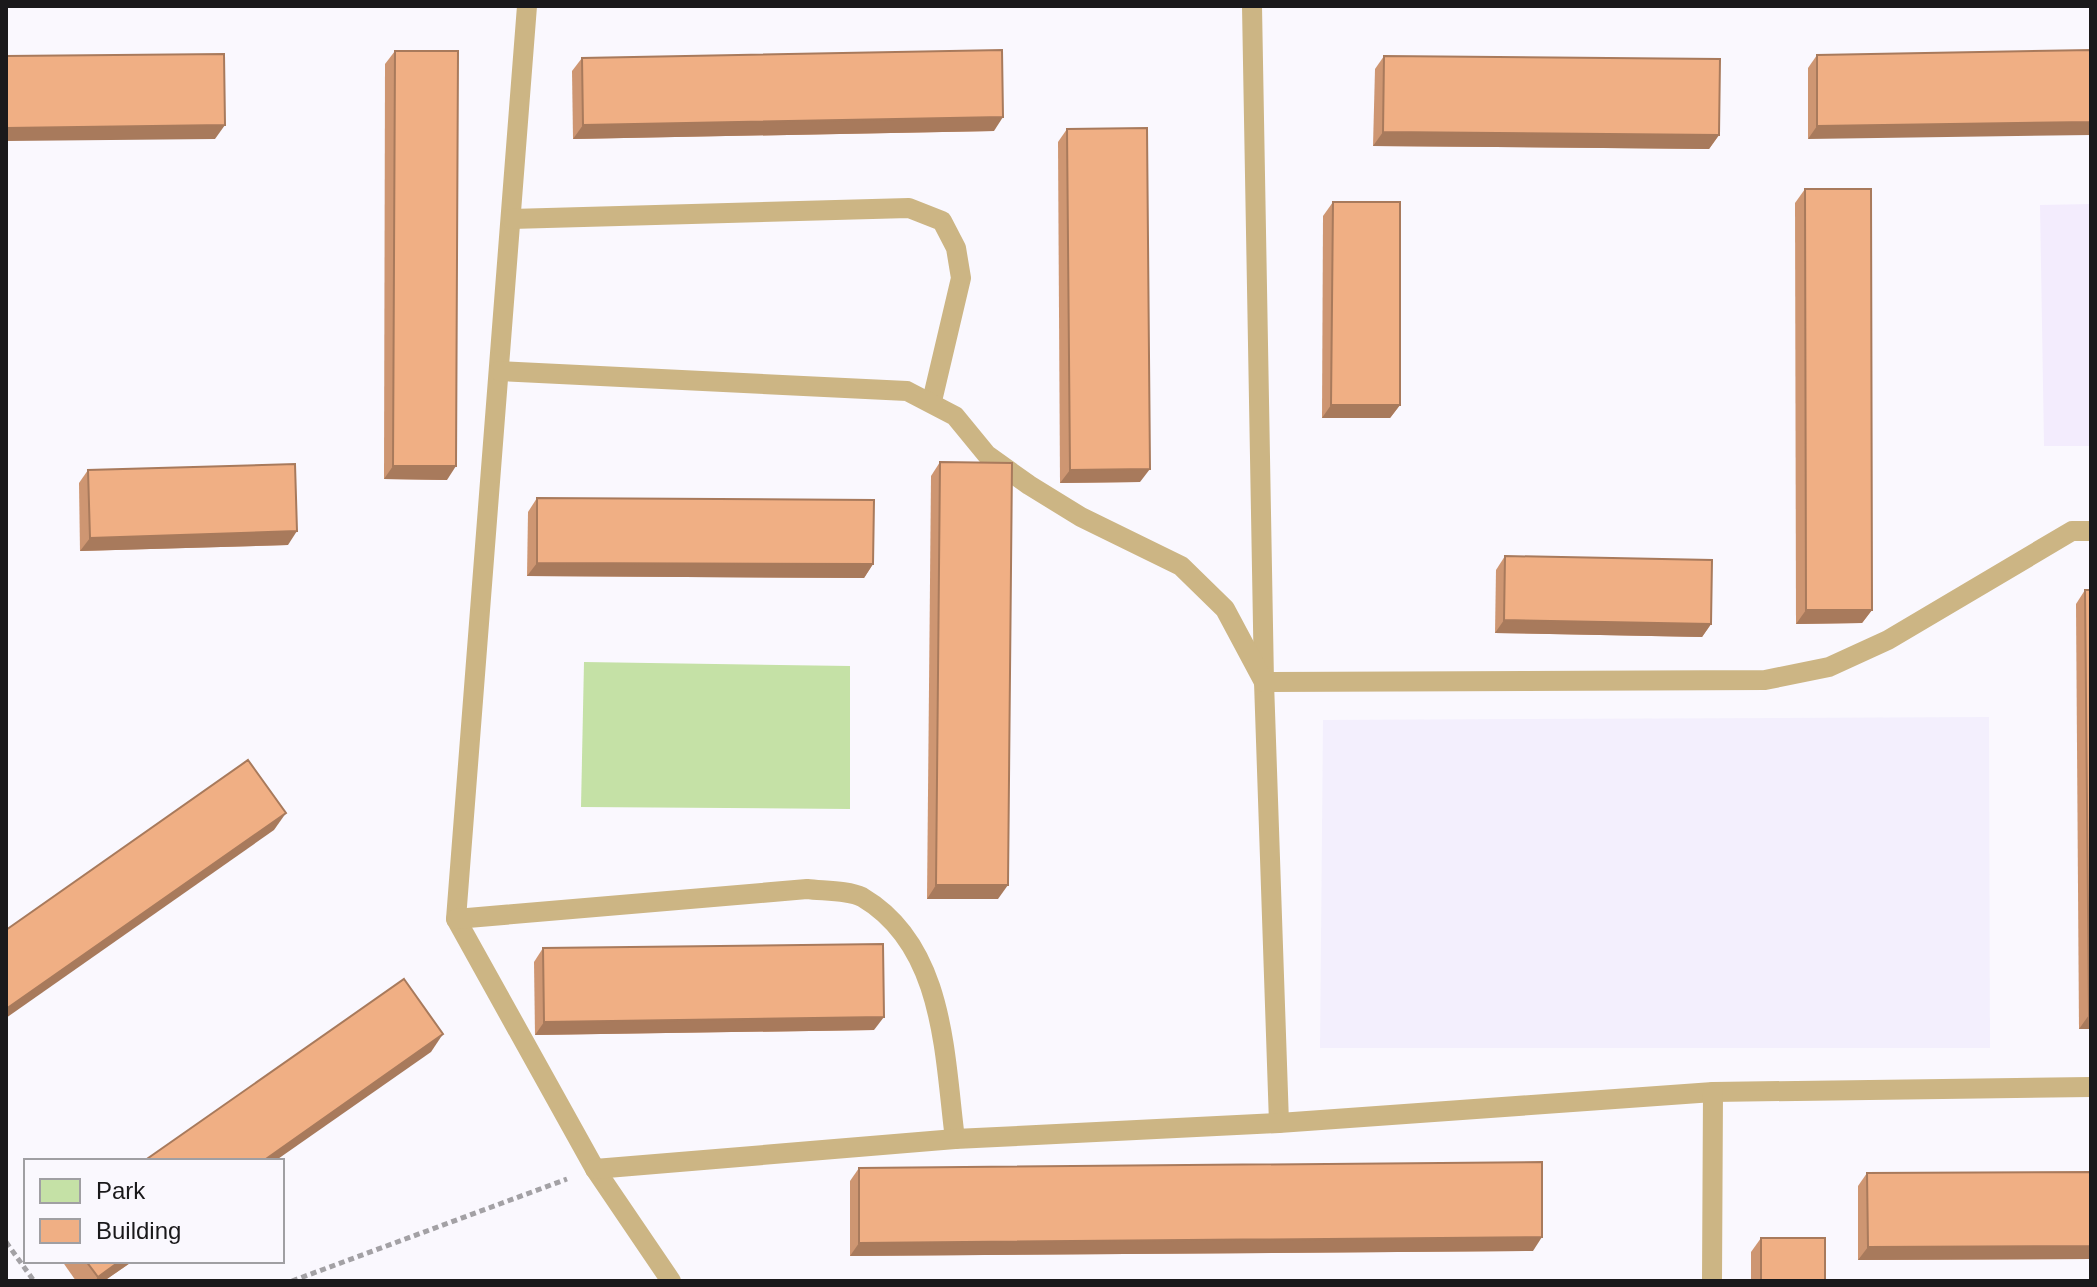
<svg xmlns="http://www.w3.org/2000/svg" width="2097" height="1287" font-family="Helvetica,sans-serif">
  <rect width="100%" height="100%" fill="#faf8fe"/>
  <path fill="#f3effd" d="M1989,717L1990,1048H1320L1323,720Z"/>
  <path fill="#f3ecfd" d="M2091,204V446H2044L2040,205Z"/>
  <path fill="#c5e1a6" d="M584,662L850,666V809L581,807Z"/>
  <g fill="none" stroke-linecap="round" stroke-linejoin="round">
    <g stroke="#a3a1a5" stroke-width="5" stroke-dasharray="6 4" stroke-linecap="butt">
      <path d="M6,1242L34,1281"/>
      <path d="M292,1281L567,1179"/>
    </g>
    <g stroke="#ccb584" stroke-width="20">
      <path d="M527,6L456,919L595,1169L671,1281"/>
      <path d="M1252,6L1264,682L1279,1123"/>
      <path d="M511,219L909,208L942,221L956,248L961,278L932,401"/>
      <path d="M499,371L907,391L955,416L987,455L1029,485L1081,517L1181,566L1225,609L1264,682L1765,680L1829,667L1888,640L2072,531H2091"/>
      <path d="M456,919L807,889C823,891 848,890 862,897C945,946 944,1054 955,1139"/>
      <path d="M595,1169L955,1139L1279,1123L1713,1092L2091,1087"/>
      <path d="M1712,1281L1713,1092"/>
    </g>
  </g>
  <g fill="#ce9672">
    <path d="M2091,50L1808,139V68L1817,55Z"/>
    <path d="M395,51L447,480L384,479L385,64Z"/>
    <path d="M1384,56L1719,135L1709,149L1373,146L1375,69Z"/>
    <path d="M582,58L994,131L573,139L572,71Z"/>
    <path d="M1067,129L1140,482L1060,483L1058,142Z"/>
    <path d="M1805,189L1872,610L1862,623L1796,624L1795,203Z"/>
    <path d="M1333,202L1400,405L1390,418H1322L1323,216Z"/>
    <path d="M940,462L998,899H927L931,476Z"/>
    <path d="M88,470L288,545L80,551L79,483Z"/>
    <path d="M537,498L873,564L864,578L527,576L528,512Z"/>
    <path d="M1505,556L1711,624L1702,637L1495,633L1496,570Z"/>
    <path d="M2085,590L2091,1029H2079L2076,604Z"/>
    <path d="M543,948L874,1030L535,1035L534,962Z"/>
    <path d="M859,1168L1533,1251L850,1256V1181Z"/>
    <path d="M2091,1172V1259L1858,1260V1186L1867,1173Z"/>
    <path d="M1761,1238L1825,1281H1751V1252Z"/>
    <path d="M62,1261H133L104,1281H76Z"/>
  </g>
  <g fill="#a87a5c">
    <path d="M1003,117L994,131L573,139L583,125Z"/>
    <path d="M2091,122V135L1808,139L1817,126Z"/>
    <path d="M225,125L215,139L6,141V128Z"/>
    <path d="M1383,132L1719,135L1709,149L1373,146Z"/>
    <path d="M1331,405H1400L1390,418H1322Z"/>
    <path d="M393,466H456L447,480L384,479Z"/>
    <path d="M1150,469L1140,482L1060,483L1070,470Z"/>
    <path d="M297,531L288,545L80,551L90,538Z"/>
    <path d="M537,563L873,564L864,578L527,576Z"/>
    <path d="M1806,610H1872L1862,623L1796,624Z"/>
    <path d="M1504,620L1711,624L1702,637L1495,633Z"/>
    <path d="M286,813L274,830L6,1018V1009Z"/>
    <path d="M936,885H1008L998,899H927Z"/>
    <path d="M2089,1015H2091V1029H2079Z"/>
    <path d="M884,1017L874,1030L535,1035L544,1022Z"/>
    <path d="M443,1034L431,1052L275,1161H263Z"/>
    <path d="M1542,1237L1533,1251L850,1256L859,1243Z"/>
    <path d="M2091,1246V1259L1858,1260L1868,1247Z"/>
    <path d="M120,1261H133L104,1281H95L98,1277Z"/>
  </g>
  <g fill="#f0af84" stroke="#a87a5c" stroke-width="2">
    <path d="M1002,50L1003,117L583,125L582,58Z"/>
    <path d="M2091,50V122L1817,126V55Z"/>
    <path d="M395,51H458L456,466H393Z"/>
    <path d="M224,54L225,125L6,128V56Z"/>
    <path d="M1384,56L1720,59L1719,135L1383,132Z"/>
    <path d="M1147,128L1150,469L1070,470L1067,129Z"/>
    <path d="M1805,189H1871L1872,610H1806Z"/>
    <path d="M1333,202H1400V405H1331Z"/>
    <path d="M940,462L1012,463L1008,885H936Z"/>
    <path d="M295,464L297,531L90,538L88,470Z"/>
    <path d="M537,498L874,500L873,564L537,563Z"/>
    <path d="M1505,556L1712,560L1711,624L1504,620Z"/>
    <path d="M2085,590H2091V1015H2089Z"/>
    <path d="M248,760L286,813L6,1009V930Z"/>
    <path d="M883,944L884,1017L544,1022L543,948Z"/>
    <path d="M404,979L443,1034L263,1161H144Z"/>
    <path d="M1542,1162V1237L859,1243V1168Z"/>
    <path d="M2091,1172V1246L1868,1247L1867,1173Z"/>
    <rect x="1761" y="1238" width="64" height="43"/>
    <path d="M86,1261H120L98,1277Z"/>
  </g>
  <rect width="2097" height="1287" fill="none" stroke="#1a191b" stroke-width="16"/>
  <rect x="24" y="1159" width="260" height="104" fill="#faf8fe" stroke="#a09fa3" stroke-width="2"/>
  <rect x="40" y="1179" width="40" height="24" fill="#c5e1a6" stroke="#a09fa3" stroke-width="2"/>
  <text x="96" y="1199" font-size="24" fill="#1a191b">Park</text>
  <rect x="40" y="1219" width="40" height="24" fill="#f0af84" stroke="#a09fa3" stroke-width="2"/>
  <text x="96" y="1239" font-size="24" fill="#1a191b">Building</text>
</svg>
